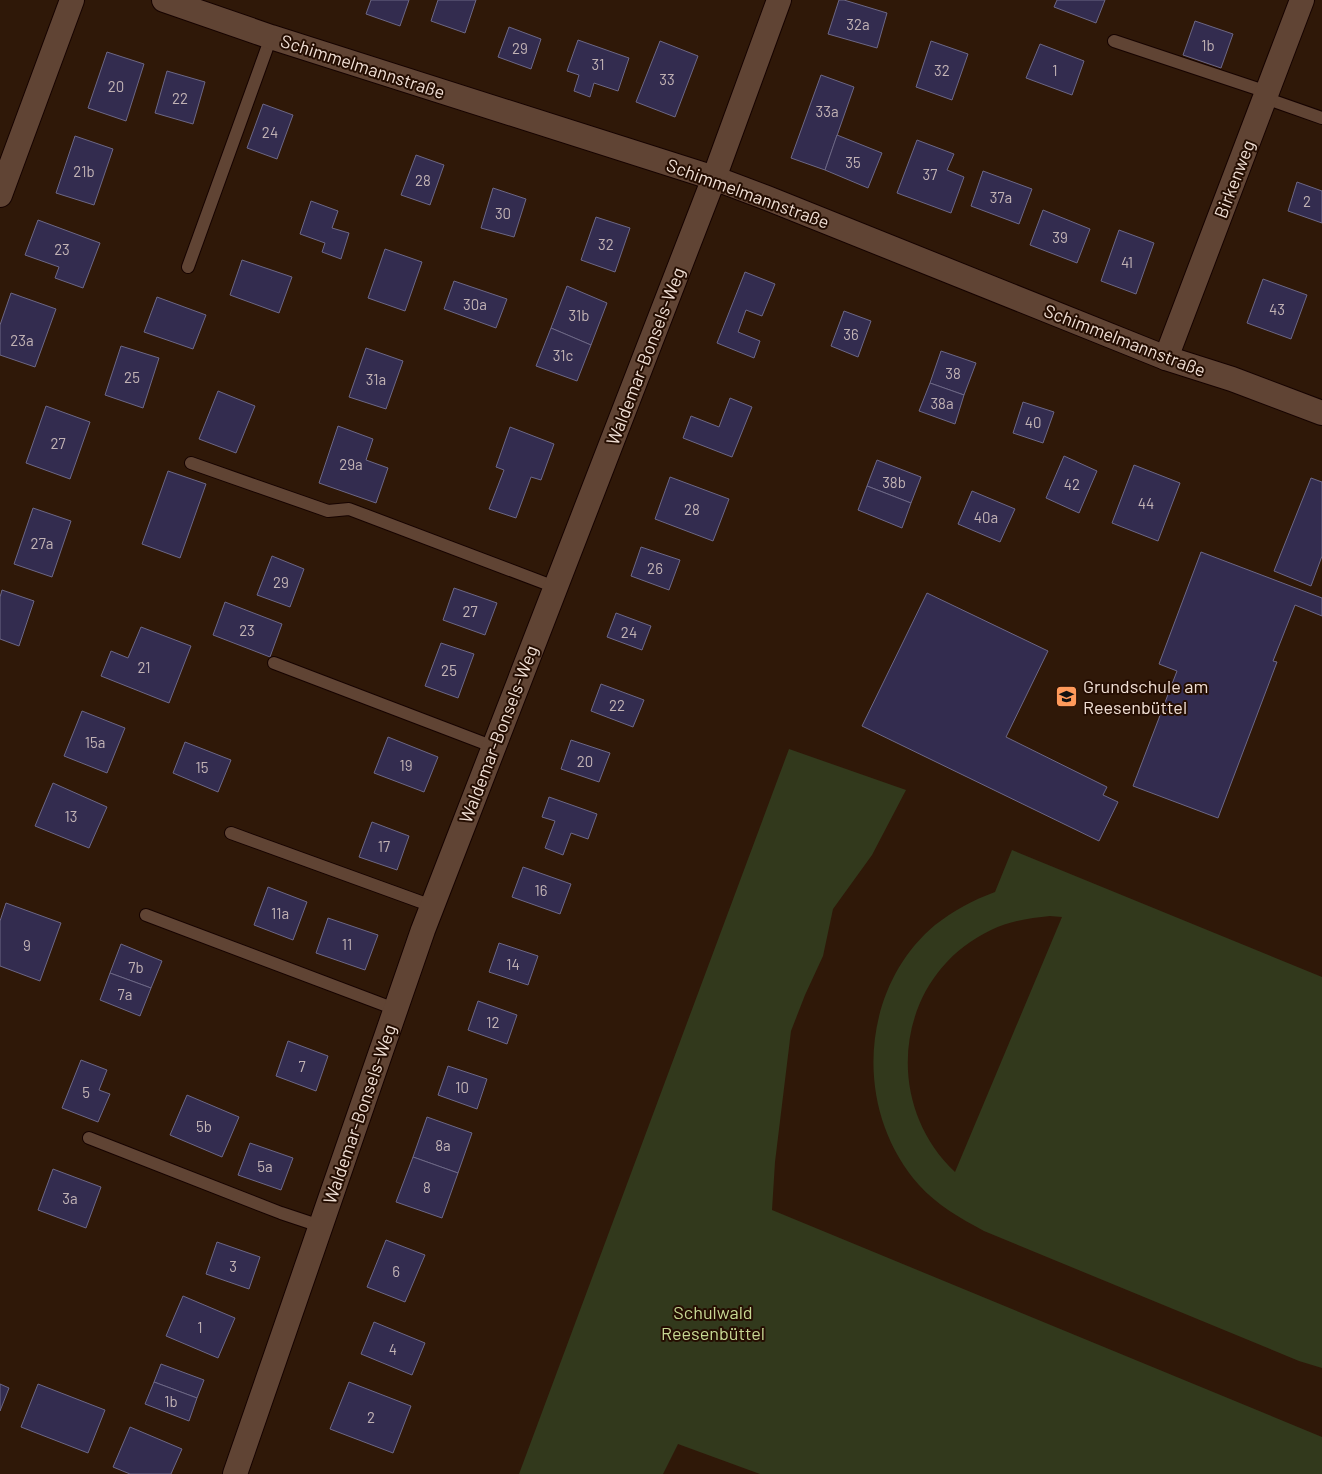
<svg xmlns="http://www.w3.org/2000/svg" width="1322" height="1474" font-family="Barlow,sans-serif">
  <rect width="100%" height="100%" fill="#2f1808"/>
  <g fill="#32391c" fill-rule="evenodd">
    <path d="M789,749L906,790L872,855L833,909L823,956L805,995L791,1031L775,1162L772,1210L1322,1437V1474H760L678,1444L663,1474H519Z"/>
    <path d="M1012,850L1322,977V1368L1299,1361L984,1231C960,1218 937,1205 919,1185C853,1111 859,989 935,925C953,911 973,900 995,892ZM1050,916L1062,917L955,1172C880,1101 896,975 991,930C1010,921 1030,918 1050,916Z"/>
  </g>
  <g fill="#332c4f" stroke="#6c6785">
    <path d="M371,0H409L400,26L366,14Z"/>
    <path d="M438,0H476L465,33L431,21Z"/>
    <path d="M839,0H844L887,13L877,48L828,34Z"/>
    <path d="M1057,0H1105L1096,23L1054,7Z"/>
    <path d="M1195,21L1233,34L1221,68L1183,55Z"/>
    <path d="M509,27L541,39L531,69L498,57Z"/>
    <path d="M578,40L629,58L618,91L594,83L590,97L574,91L579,75L567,71Z"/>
    <path d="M660,41L698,56L675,117L636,102Z"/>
    <path d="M931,41L968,54L952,100L916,87Z"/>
    <path d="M1040,44L1084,61L1072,95L1026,78Z"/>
    <path d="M107,52L144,64L126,121L88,108Z"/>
    <path d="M167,71L205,82L193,124L155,113Z"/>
    <path d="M821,75L854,87L825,170L791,158Z"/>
    <path d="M263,104L293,115L277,159L247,148Z"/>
    <path d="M837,135L882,153L868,188L825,170Z"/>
    <path d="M75,136L113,149L94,205L56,193Z"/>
    <path d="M917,140L954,154L947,170L964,177L951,213L897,193Z"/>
    <path d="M416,155L444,165L430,205L401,195Z"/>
    <path d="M983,171L1032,189L1019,224L971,206Z"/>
    <path d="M1297,182L1322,191V223L1288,211Z"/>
    <path d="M493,188L526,199L514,237L481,228Z"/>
    <path d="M311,201L338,211L332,228L349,233L341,259L322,252L325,243L300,234Z"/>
    <path d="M1043,210L1090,229L1077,263L1030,245Z"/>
    <path d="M596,217L630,228L615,272L581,260Z"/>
    <path d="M38,220L100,243L83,288L55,278L59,267L25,255Z"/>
    <path d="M1119,230L1154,243L1136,294L1101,281Z"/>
    <path d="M385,249L422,262L405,311L368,298Z"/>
    <path d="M242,260L292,277L279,313L230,295Z"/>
    <path d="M745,272L775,284L762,316L746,310L738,332L760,341L754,358L717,343Z"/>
    <path d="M1263,279L1307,295L1291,339L1247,323Z"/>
    <path d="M454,281L507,299L496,328L444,309Z"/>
    <path d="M567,286L607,303L591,345L551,328Z"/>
    <path d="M11,293L56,309L35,367L0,355V325Z"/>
    <path d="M157,297L206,315L193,349L144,332Z"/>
    <path d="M844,311L871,321L858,357L831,346Z"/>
    <path d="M551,328L591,345L577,381L536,366Z"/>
    <path d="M121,346L159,358L143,408L105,395Z"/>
    <path d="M366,348L403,361L386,409L349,397Z"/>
    <path d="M941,351L976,363L964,395L930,383Z"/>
    <path d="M930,383L964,395L955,424L919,411Z"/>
    <path d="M218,391L255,406L236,453L199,439Z"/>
    <path d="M730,398L752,407L732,457L683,438L691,416L719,427Z"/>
    <path d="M1023,402L1054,412L1043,443L1013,433Z"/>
    <path d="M46,406L90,422L70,479L26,463Z"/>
    <path d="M338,426L373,439L366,460L388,468L376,503L319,483Z"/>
    <path d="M510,427L554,444L541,480L531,477L516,518L489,509L504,470L496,467Z"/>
    <path d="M1064,456L1097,471L1079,513L1046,498Z"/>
    <path d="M877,460L921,477L911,503L867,486Z"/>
    <path d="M1134,465L1180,483L1158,541L1112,523Z"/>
    <path d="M168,471L206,484L180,558L142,544Z"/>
    <path d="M670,477L729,499L713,541L655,519Z"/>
    <path d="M1311,478L1322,482V556L1311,586L1274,571Z"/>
    <path d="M867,486L911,503L902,528L858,510Z"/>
    <path d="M972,491L1015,509L1000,542L958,524Z"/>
    <path d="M33,508L71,521L52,577L14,564Z"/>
    <path d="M641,547L680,560L669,590L631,576Z"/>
    <path d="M1201,552L1322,598V616L1295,605L1273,661L1277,662L1218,818L1133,786L1177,671L1159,664Z"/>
    <path d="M272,556L304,569L290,607L257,595Z"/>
    <path d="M454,588L497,603L485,635L443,620Z"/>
    <path d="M2,590L34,601L19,646L0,639V597Z"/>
    <path d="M927,593L1048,651L1006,737L1107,787L1103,795L1118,802L1099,841L862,726Z"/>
    <path d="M225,602L282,624L270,657L213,635Z"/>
    <path d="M616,613L651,626L642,650L607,637Z"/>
    <path d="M141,627L191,646L169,703L101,676L111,651L128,658Z"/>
    <path d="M441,643L474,654L458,698L425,686Z"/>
    <path d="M601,684L644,700L633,727L591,711Z"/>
    <path d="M82,711L125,728L107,773L64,756Z"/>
    <path d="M388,737L438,757L424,792L374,773Z"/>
    <path d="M571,740L610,753L599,782L561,769Z"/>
    <path d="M185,742L231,760L218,792L173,773Z"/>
    <path d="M53,783L107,807L89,848L35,826Z"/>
    <path d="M549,797L597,814L588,839L571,833L563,855L545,848L555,821L542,817Z"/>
    <path d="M372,822L409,836L397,870L359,857Z"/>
    <path d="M523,867L571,884L560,914L512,897Z"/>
    <path d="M268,887L307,902L293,940L254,925Z"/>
    <path d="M6,903L61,923L40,981L0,966V921Z"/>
    <path d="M328,918L378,935L365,970L316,953Z"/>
    <path d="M499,943L538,956L528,985L489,972Z"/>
    <path d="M121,944L162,961L151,988L110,973Z"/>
    <path d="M110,973L151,988L140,1016L100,1000Z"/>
    <path d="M478,1001L517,1015L507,1044L468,1030Z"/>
    <path d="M288,1041L328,1056L316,1091L276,1076Z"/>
    <path d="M81,1060L107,1070L99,1090L110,1094L98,1122L62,1108Z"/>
    <path d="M448,1066L487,1079L477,1109L438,1095Z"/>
    <path d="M187,1095L239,1117L222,1157L170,1135Z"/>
    <path d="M427,1117L472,1133L458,1173L413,1157Z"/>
    <path d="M250,1143L293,1158L281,1190L238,1175Z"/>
    <path d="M413,1157L458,1173L442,1218L396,1202Z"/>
    <path d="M53,1169L101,1187L86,1228L38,1210Z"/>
    <path d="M386,1240L425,1255L405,1302L367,1287Z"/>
    <path d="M217,1242L260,1257L249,1289L206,1274Z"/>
    <path d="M183,1296L235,1318L218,1358L166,1336Z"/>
    <path d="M374,1322L425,1343L412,1375L361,1354Z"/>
    <path d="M161,1364L204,1380L197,1398L154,1382Z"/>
    <path d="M154,1382L197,1398L189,1421L145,1404Z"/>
    <path d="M349,1382L411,1406L393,1453L330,1429Z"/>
    <path d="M0,1384L9,1388L0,1411Z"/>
    <path d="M38,1384L105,1410L88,1453L21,1427Z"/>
    <path d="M130,1427L182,1449L171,1474H130L113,1467Z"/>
  </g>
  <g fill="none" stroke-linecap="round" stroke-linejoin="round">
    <defs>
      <g id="lane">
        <path d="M1114,41L1267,92"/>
        <path d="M1265,98L1322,118"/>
        <path d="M188,267L271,37"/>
        <path d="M191,463L328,511L349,509L555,587"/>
        <path d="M274,663L494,747"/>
        <path d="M231,833L432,906"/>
        <path d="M146,915L395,1009"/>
        <path d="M89,1138L281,1213L320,1226"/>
      </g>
      <g id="street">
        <path d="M164,0L271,37L714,178L767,198L1166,358L1232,379L1322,413"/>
        <path d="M0,195L72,0"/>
        <path d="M1166,358L1302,0"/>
        <path d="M235,1474L423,930L714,178L779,0"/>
      </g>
    </defs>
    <use href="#lane" stroke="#160300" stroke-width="14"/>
    <use href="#street" stroke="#160300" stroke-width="26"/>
    <use href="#lane" stroke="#604434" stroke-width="12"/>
    <use href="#street" stroke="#604434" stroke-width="24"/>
  </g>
  <defs>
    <symbol id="school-square" viewBox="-11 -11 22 22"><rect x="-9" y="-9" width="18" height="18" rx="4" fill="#ff9a5b" stroke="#250e02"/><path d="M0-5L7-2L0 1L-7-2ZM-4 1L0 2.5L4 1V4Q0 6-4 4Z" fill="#111"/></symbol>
  </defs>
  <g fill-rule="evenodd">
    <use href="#school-square" x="1054" y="684" width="25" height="25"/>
  </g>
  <g text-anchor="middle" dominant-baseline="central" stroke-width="4" stroke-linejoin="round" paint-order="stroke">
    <g font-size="15" fill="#c1b2b4">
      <text x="858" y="24">32a</text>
      <text x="1208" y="45">1b</text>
      <text x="520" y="48">29</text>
      <text x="598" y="64">31</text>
      <text x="942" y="70">32</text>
      <text x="1055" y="70">1</text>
      <text x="667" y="79">33</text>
      <text x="116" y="86">20</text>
      <text x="180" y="98">22</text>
      <text x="827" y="111">33a</text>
      <text x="270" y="132">24</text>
      <text x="853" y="162">35</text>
      <text x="84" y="171">21b</text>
      <text x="930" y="174">37</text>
      <text x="423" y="180">28</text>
      <text x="1001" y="197">37a</text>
      <text x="1307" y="201">2</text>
      <text x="503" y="213">30</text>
      <text x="1060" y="237">39</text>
      <text x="606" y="244">32</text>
      <text x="62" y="249">23</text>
      <text x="1127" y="262">41</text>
      <text x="475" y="304">30a</text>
      <text x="1277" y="309">43</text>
      <text x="579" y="315">31b</text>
      <text x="851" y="334">36</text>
      <text x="22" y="340">23a</text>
      <text x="563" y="355">31c</text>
      <text x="953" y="373">38</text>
      <text x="132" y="377">25</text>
      <text x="376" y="379">31a</text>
      <text x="942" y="403">38a</text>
      <text x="1033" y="422">40</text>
      <text x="58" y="443">27</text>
      <text x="351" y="464">29a</text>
      <text x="894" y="482">38b</text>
      <text x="1072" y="484">42</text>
      <text x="1146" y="503">44</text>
      <text x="692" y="509">28</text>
      <text x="986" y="517">40a</text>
      <text x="42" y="543">27a</text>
      <text x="655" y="568">26</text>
      <text x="281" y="582">29</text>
      <text x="470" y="611">27</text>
      <text x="247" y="630">23</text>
      <text x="629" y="632">24</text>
      <text x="144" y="667">21</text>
      <text x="449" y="670">25</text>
      <text x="617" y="705">22</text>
      <text x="95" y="742">15a</text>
      <text x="585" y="761">20</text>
      <text x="406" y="765">19</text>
      <text x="202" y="767">15</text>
      <text x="71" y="816">13</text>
      <text x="384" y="846">17</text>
      <text x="541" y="890">16</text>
      <text x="280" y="913">11a</text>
      <text x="347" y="944">11</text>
      <text x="27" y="945">9</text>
      <text x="513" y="964">14</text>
      <text x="136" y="967">7b</text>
      <text x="125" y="994">7a</text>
      <text x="493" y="1022">12</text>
      <text x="302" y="1066">7</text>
      <text x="462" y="1087">10</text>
      <text x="86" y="1092">5</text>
      <text x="204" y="1126">5b</text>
      <text x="443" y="1145">8a</text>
      <text x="265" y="1166">5a</text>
      <text x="427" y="1187">8</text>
      <text x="70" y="1198">3a</text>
      <text x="233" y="1266">3</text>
      <text x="396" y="1271">6</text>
      <text x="200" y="1327">1</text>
      <text x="393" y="1349">4</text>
      <text x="171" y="1401">1b</text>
      <text x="371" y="1417">2</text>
    </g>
    <g font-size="18" fill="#f0dfd5" stroke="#250e02">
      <text transform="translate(363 66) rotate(18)">Schimmelmannstraße</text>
      <text transform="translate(1234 179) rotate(-69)">Birkenweg</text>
      <text transform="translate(748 193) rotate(20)">Schimmelmannstraße</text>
      <text transform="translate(1125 340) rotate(21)">Schimmelmannstraße</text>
      <text transform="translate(645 356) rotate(-69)">Waldemar-Bonsels-Weg</text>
      <text transform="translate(498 734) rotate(-69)">Waldemar-Bonsels-Weg</text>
      <text transform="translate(359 1114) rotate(-71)">Waldemar-Bonsels-Weg</text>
    </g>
    <g font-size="18" fill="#f0dfd5" stroke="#250e02" text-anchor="start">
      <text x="1083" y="686">Grundschule am<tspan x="1083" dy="21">Reesenbüttel</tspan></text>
    </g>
    <g font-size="18" fill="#c7d893" stroke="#250e02">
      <text x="713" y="1312">Schulwald<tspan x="713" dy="21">Reesenbüttel</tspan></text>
    </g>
  </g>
</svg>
